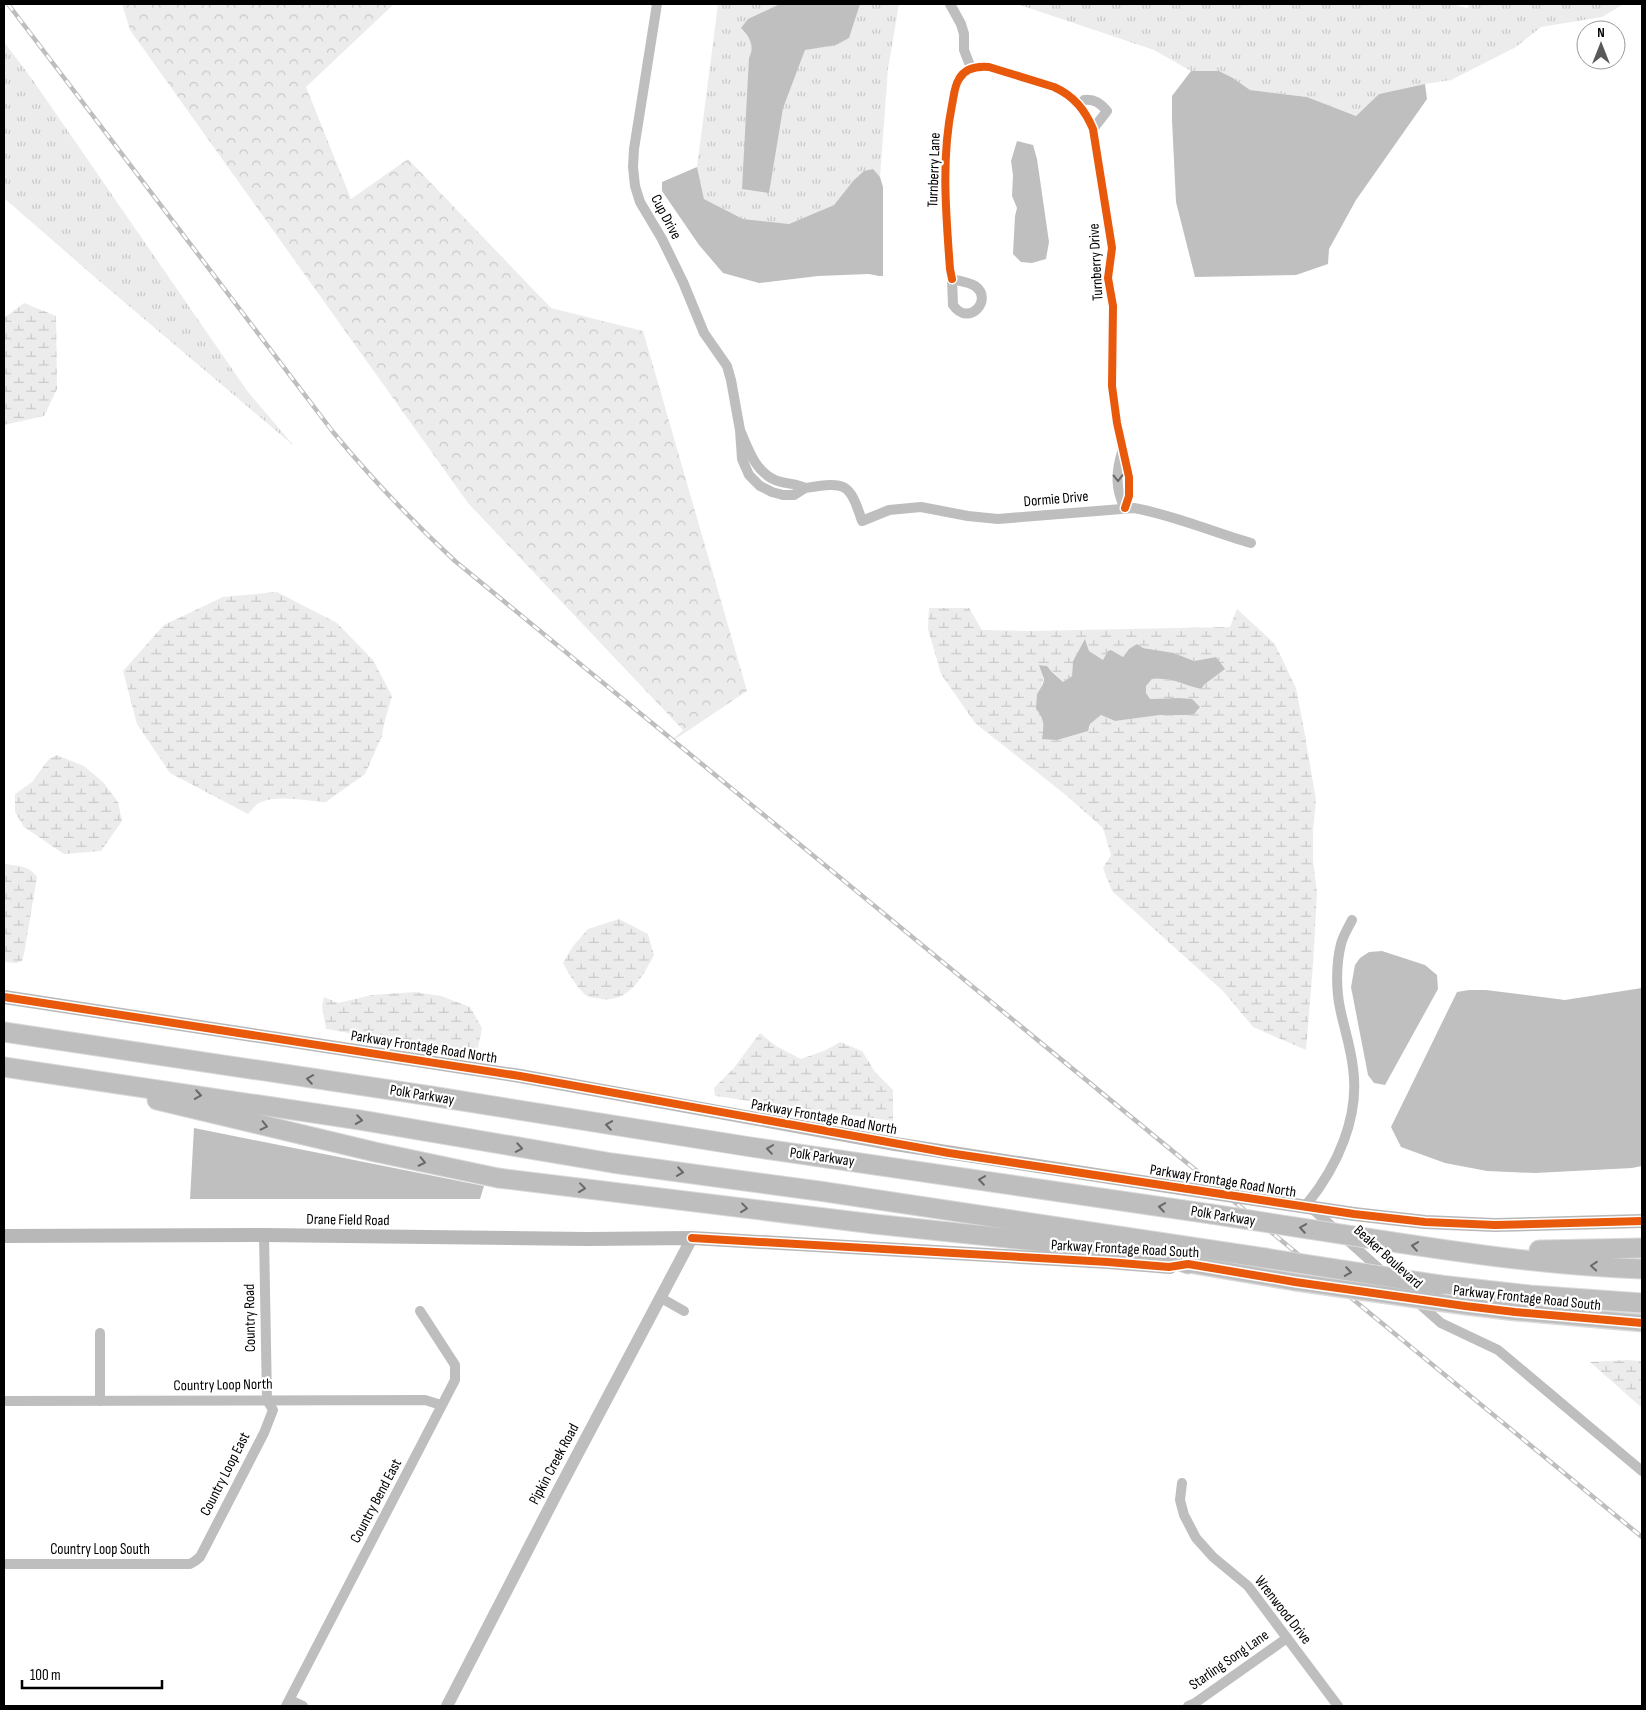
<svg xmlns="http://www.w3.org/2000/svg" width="1646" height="1710" font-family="'Sofia Sans Condensed',sans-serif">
  <defs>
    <pattern id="grass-tufts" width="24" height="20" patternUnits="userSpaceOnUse" patternTransform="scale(1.25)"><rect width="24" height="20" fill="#ececec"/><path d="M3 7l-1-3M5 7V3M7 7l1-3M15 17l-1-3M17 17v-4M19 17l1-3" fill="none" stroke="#c9c9c9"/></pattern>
    <pattern id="forest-crowns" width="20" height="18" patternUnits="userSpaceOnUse" patternTransform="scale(1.25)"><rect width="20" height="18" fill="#ececec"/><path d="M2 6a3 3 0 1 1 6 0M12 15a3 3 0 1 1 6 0" fill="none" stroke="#c9c9c9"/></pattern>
    <pattern id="wetland-marsh" width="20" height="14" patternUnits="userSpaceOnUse" patternTransform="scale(1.25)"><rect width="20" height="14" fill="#ececec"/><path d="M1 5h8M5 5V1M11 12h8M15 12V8" fill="none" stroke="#c9c9c9"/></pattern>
  </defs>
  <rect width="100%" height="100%" fill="#fff"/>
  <g fill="url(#grass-tufts)">
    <path d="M718,4H899L888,69L880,177L873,169L853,181L834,205L789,224L743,219L704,199L697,167Z"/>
    <path d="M1017,4H1451L1468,8V4H1624L1602,17L1541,27L1516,47L1451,80L1425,84L1379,94L1356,116L1307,97L1250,90L1233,78L1219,71H1191L1154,50Z"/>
    <path d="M4,42L32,79L248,392L294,446L97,279L4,198Z"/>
  </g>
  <path fill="url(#forest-crowns)" d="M122,4H394L306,87L351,199L408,159L551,308L643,331L747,691L668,744L683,730L468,503L130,30Z"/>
  <g fill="url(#wetland-marsh)" fill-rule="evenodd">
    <path d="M24,303L56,316L57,389L44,416L4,425V318Z"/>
    <path d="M277,592L337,623L373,660L392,696L384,724L382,736L365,774L326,802C307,801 276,794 259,803C255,805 251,811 248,814L170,773L137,724L123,671L164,625L223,597Z"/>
    <path d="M929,608H969L982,630L1029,631L1230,627L1237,609L1275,644L1296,688L1303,724L1316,800L1313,830V860L1317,893L1313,964L1306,1050L1253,1027L1224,992L1112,891L1103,868L1111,855L1103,828L1067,796L975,723L941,674L928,629ZM1085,639L1089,651L1104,661L1111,650L1123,657L1129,649L1143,648L1174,653L1194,661L1216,657L1224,669L1205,684L1201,689C1183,685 1172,677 1152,679L1146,686V693L1150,699L1179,698L1199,710L1188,715H1160L1115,721L1101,715L1090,724V728L1042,739L1044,726L1037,694C1045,681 1044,679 1040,665L1047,666L1063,682L1072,676L1073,661Z"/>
    <path d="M57,755L84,766L104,783L118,802L122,821L101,851L64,854L24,827L15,812V794L32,782L49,759Z"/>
    <path d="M4,864C17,866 29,865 37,877L24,954L22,961L17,963L4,962V932L5,930L4,929Z"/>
    <path d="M619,919L648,934L654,955C643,976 629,1003 601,999C598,998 593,998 589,997C579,992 568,972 563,963L573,946L588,929Z"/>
    <path d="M415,992L441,996L470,1007L482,1028L478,1047L474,1055L326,1029L322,1006L324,997L338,1003L372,995Z"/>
    <path d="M760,1033L776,1046L801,1059L826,1050L840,1042L862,1051L875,1072L893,1090V1121L715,1096L714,1088L733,1069Z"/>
    <path d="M1626,1360L1642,1361V1408L1590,1362Z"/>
  </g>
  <g fill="#bfbfbf">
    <path d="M780,4H860L849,38L836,45L805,50L783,108L769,193L742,189L749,58C755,46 750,37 741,28L748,19Z"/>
    <path d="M1191,71H1219L1233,78L1250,90L1307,97L1356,116L1379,94L1425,84L1427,99L1356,200L1329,249L1328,264L1296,275L1195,277L1176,202L1172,120V96Z"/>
    <path d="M1017,141L1033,145L1037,159L1049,242L1046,259L1032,263L1021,262L1013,254L1015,216L1017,208L1012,196L1013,175L1011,161Z"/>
    <path d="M697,167L704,199L743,219L789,224L834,205L853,181L864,171L873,169L880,177L883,187V276H879L869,274L818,276L759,283L723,273L699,245L662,191V182Z"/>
    <path d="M1085,639L1089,651L1103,660L1108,651L1111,650L1123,657L1129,649L1137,644L1143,648L1174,653L1194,661L1216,657L1225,669L1205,684L1201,689C1183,685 1172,677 1152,679L1146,686V693L1150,699L1179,698L1192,699L1200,707L1194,714L1188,715H1160L1115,721L1101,715L1090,724L1088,731L1057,740L1042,739C1044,725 1045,720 1036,709L1037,694L1043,684L1044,679L1039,665L1047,666L1052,672L1063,682L1072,676L1073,661Z"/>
    <path d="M1382,951L1425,965L1437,975L1438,989L1385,1085L1374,1083L1368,1075L1351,987L1355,965L1360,958L1369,952Z"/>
    <path d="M1642,988V1166L1632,1168L1535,1173L1487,1171L1445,1163L1401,1147L1391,1127L1457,992L1469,990H1486L1565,1000Z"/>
    <path d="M194,1128L484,1186L480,1199H190Z"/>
  </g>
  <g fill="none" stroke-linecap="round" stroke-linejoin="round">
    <defs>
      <g id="primary">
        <path d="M1188,1264L1295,1282"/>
        <path d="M1465,1306L1515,1312L1642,1323"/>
      </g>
      <g id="motorway">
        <path d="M4,1032L431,1096L751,1147L1211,1214"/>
        <path d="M4,1067L360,1120L612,1163L819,1191L1265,1258"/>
        <path d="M157,1100L375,1152L498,1178L874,1224L1072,1245L1177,1260L1188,1264"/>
        <path d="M1386,1241C1471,1254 1556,1266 1642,1269"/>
        <path d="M1539,1250L1642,1248"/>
        <path d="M1440,1285L1530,1295L1642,1303"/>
      </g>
    </defs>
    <use href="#primary" stroke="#dbdbdb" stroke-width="19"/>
    <use href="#motorway" stroke="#dbdbdb" stroke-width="21"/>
    <g stroke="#bebebe" stroke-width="10">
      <path d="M657,4L634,149L633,167L635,186L640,202L662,239L683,282L704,333L727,366L731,380L740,430L742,459L749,475L760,486L772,492L783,495H794L805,488C795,483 784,484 775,480C755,471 748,449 740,430"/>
      <path d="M950,4L961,24L964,34V50L971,68"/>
      <path d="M1080,105L1084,100C1095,99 1100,103 1107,111L1093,129"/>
      <path d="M952,279L950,269C946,214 941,159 952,105C954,96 954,87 959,79C965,68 977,66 989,67L1054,87C1074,96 1085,110 1093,129L1112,248L1108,278L1113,306L1112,386L1117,423L1129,477V496L1125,508"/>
      <path d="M952,279C959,281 969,282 975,286C994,299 969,328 953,305Z"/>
      <path d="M1122,452C1116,472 1115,489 1125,508"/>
      <path d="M805,488C845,482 849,481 862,521L889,510L921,507L968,516L998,519L1134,508C1174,515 1212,532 1251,543"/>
      <path d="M1352,920C1348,928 1343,936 1341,944C1336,964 1336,989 1340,1008C1344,1028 1351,1048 1353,1068C1360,1117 1337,1167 1307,1204L1385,1274"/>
      <path d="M661,1298L684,1311"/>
      <path d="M1415,1300L1441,1323L1498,1350L1642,1471"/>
      <path d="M100,1333V1401"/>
      <path d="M4,1401L425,1400L441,1405"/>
      <path d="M1182,1483L1180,1500L1184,1515L1196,1538L1213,1557L1248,1586L1338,1706"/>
      <path d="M4,1564H190L195,1561L200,1557L264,1433L273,1410L267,1400L264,1235"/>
      <path d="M290,1700L303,1706"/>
      <path d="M286,1706L455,1380V1365L420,1311"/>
      <path d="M1188,1706L1195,1703L1287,1638"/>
    </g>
    <path stroke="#bebebe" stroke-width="12" d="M447,1706L558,1491L692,1238"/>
    <g stroke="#b8b8b8" stroke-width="14">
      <path d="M4,997L520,1076L895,1144L1180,1188"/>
      <path d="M1354,1214L1425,1222L1495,1225L1642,1221"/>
      <path d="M4,1236L264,1235L587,1239L692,1238L1108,1262L1170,1267"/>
    </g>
    <use href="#primary" stroke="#bebebe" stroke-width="16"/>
    <use href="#motorway" stroke="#bebebe" stroke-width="19"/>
    <defs>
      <path id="rail" d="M8,4L333,432C371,478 411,520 455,561L1642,1537"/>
    </defs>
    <use href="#rail" stroke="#bebebe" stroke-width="4.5"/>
    <use href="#rail" stroke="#fff" stroke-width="2.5" stroke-dasharray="8" stroke-linecap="butt"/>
    <defs>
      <path id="primary-bridge" d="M1295,1282L1465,1306"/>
      <g id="motorway-bridge">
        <path d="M1211,1214L1386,1241"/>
        <path d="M1265,1258L1440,1285"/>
      </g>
    </defs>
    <use href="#primary-bridge" stroke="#dbdbdb" stroke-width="19" stroke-linecap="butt"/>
    <use href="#motorway-bridge" stroke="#dbdbdb" stroke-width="21" stroke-linecap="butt"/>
    <path stroke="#b8b8b8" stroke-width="14" d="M1180,1188L1354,1214"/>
    <use href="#primary-bridge" stroke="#bebebe" stroke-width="16"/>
    <use href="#motorway-bridge" stroke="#bebebe" stroke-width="19"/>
    <defs>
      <g id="cycleway">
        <path d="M952,279L950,269C946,214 941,159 952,105C954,96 954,87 959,79C965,68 977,66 989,67L1054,87C1074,96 1085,110 1093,129L1112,248L1108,278L1113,306L1112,386L1117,423L1129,477V496L1125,508"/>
        <path d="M4,997L520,1076L949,1153L1354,1214L1425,1222L1495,1225L1642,1221"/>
        <path d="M692,1238L1108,1262L1169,1267L1188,1264L1295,1282L1465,1306L1515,1312L1642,1323"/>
      </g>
    </defs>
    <use href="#cycleway" stroke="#fff" stroke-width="11"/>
    <use href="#cycleway" stroke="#e8590c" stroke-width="8"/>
  </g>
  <defs><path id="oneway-chevron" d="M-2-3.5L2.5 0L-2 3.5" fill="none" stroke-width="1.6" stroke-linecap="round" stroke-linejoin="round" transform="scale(1.25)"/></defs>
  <g stroke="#686868">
    <use href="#oneway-chevron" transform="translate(1118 478) rotate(89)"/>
    <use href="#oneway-chevron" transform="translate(310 1079) rotate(-171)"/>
    <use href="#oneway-chevron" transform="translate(198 1095) rotate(9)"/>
    <use href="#oneway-chevron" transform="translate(359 1120) rotate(9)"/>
    <use href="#oneway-chevron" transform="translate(609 1125) rotate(-171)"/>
    <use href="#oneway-chevron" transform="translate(264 1126) rotate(13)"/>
    <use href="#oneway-chevron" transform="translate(519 1148) rotate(10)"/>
    <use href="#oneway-chevron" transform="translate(770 1149) rotate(-172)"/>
    <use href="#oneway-chevron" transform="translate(422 1162) rotate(12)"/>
    <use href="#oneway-chevron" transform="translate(680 1172) rotate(8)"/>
    <use href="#oneway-chevron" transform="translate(982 1180) rotate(-172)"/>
    <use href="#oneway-chevron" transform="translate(582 1188) rotate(7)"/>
    <use href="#oneway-chevron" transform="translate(1162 1207) rotate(-172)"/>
    <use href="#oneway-chevron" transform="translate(744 1208) rotate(7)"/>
    <use href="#oneway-chevron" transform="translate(1303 1228) rotate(-171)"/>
    <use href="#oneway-chevron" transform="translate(1415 1246) rotate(-172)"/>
    <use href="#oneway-chevron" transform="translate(1594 1266) rotate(-176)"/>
    <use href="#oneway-chevron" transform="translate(1348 1272) rotate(9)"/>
  </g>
  <g text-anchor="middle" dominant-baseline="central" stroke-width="4.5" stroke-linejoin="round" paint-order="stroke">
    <g font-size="15" fill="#000" stroke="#fff">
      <text transform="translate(934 170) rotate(-88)">Turnberry Lane</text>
      <text transform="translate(666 217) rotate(62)">Cup Drive</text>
      <text transform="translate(1096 262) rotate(-93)">Turnberry Drive</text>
      <text transform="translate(1056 499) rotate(-5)">Dormie Drive</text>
      <text transform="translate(424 1047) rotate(9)">Parkway Frontage Road North</text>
      <text transform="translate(422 1095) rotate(9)">Polk Parkway</text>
      <text transform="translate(824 1117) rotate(10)">Parkway Frontage Road North</text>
      <text transform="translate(822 1157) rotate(8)">Polk Parkway</text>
      <text transform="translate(1223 1181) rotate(9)">Parkway Frontage Road North</text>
      <text transform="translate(1223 1216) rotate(9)">Polk Parkway</text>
      <text transform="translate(348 1220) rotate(1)">Drane Field Road</text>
      <text transform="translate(1125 1249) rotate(3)">Parkway Frontage Road South</text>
      <text transform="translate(1388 1257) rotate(42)">Beaker Boulevard</text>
      <text transform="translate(1527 1298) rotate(6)">Parkway Frontage Road South</text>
      <text transform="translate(250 1318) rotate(-91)">Country Road</text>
      <text transform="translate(223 1385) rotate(-1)">Country Loop North</text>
      <text transform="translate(554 1464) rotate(-62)">Pipkin Creek Road</text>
      <text transform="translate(225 1474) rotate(-63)">Country Loop East</text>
      <text transform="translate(376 1501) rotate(-62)">Country Bend East</text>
      <text x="100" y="1549">Country Loop South</text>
      <text transform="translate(1283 1610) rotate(52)">Wrenwood Drive</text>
      <text transform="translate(1229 1660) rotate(-35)">Starling Song Lane</text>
    </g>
  </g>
  <rect width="1646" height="1710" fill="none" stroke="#000000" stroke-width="10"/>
  <g transform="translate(1601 45)"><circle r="24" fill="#ffffff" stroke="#999999"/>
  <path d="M0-4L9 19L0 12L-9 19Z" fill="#595959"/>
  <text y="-8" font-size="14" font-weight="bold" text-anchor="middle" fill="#000000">N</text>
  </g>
  <path d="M22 1680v8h140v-8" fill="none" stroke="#000000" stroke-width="2.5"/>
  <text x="30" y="1680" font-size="15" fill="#000000" stroke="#ffffff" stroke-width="4" paint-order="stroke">100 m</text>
</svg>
